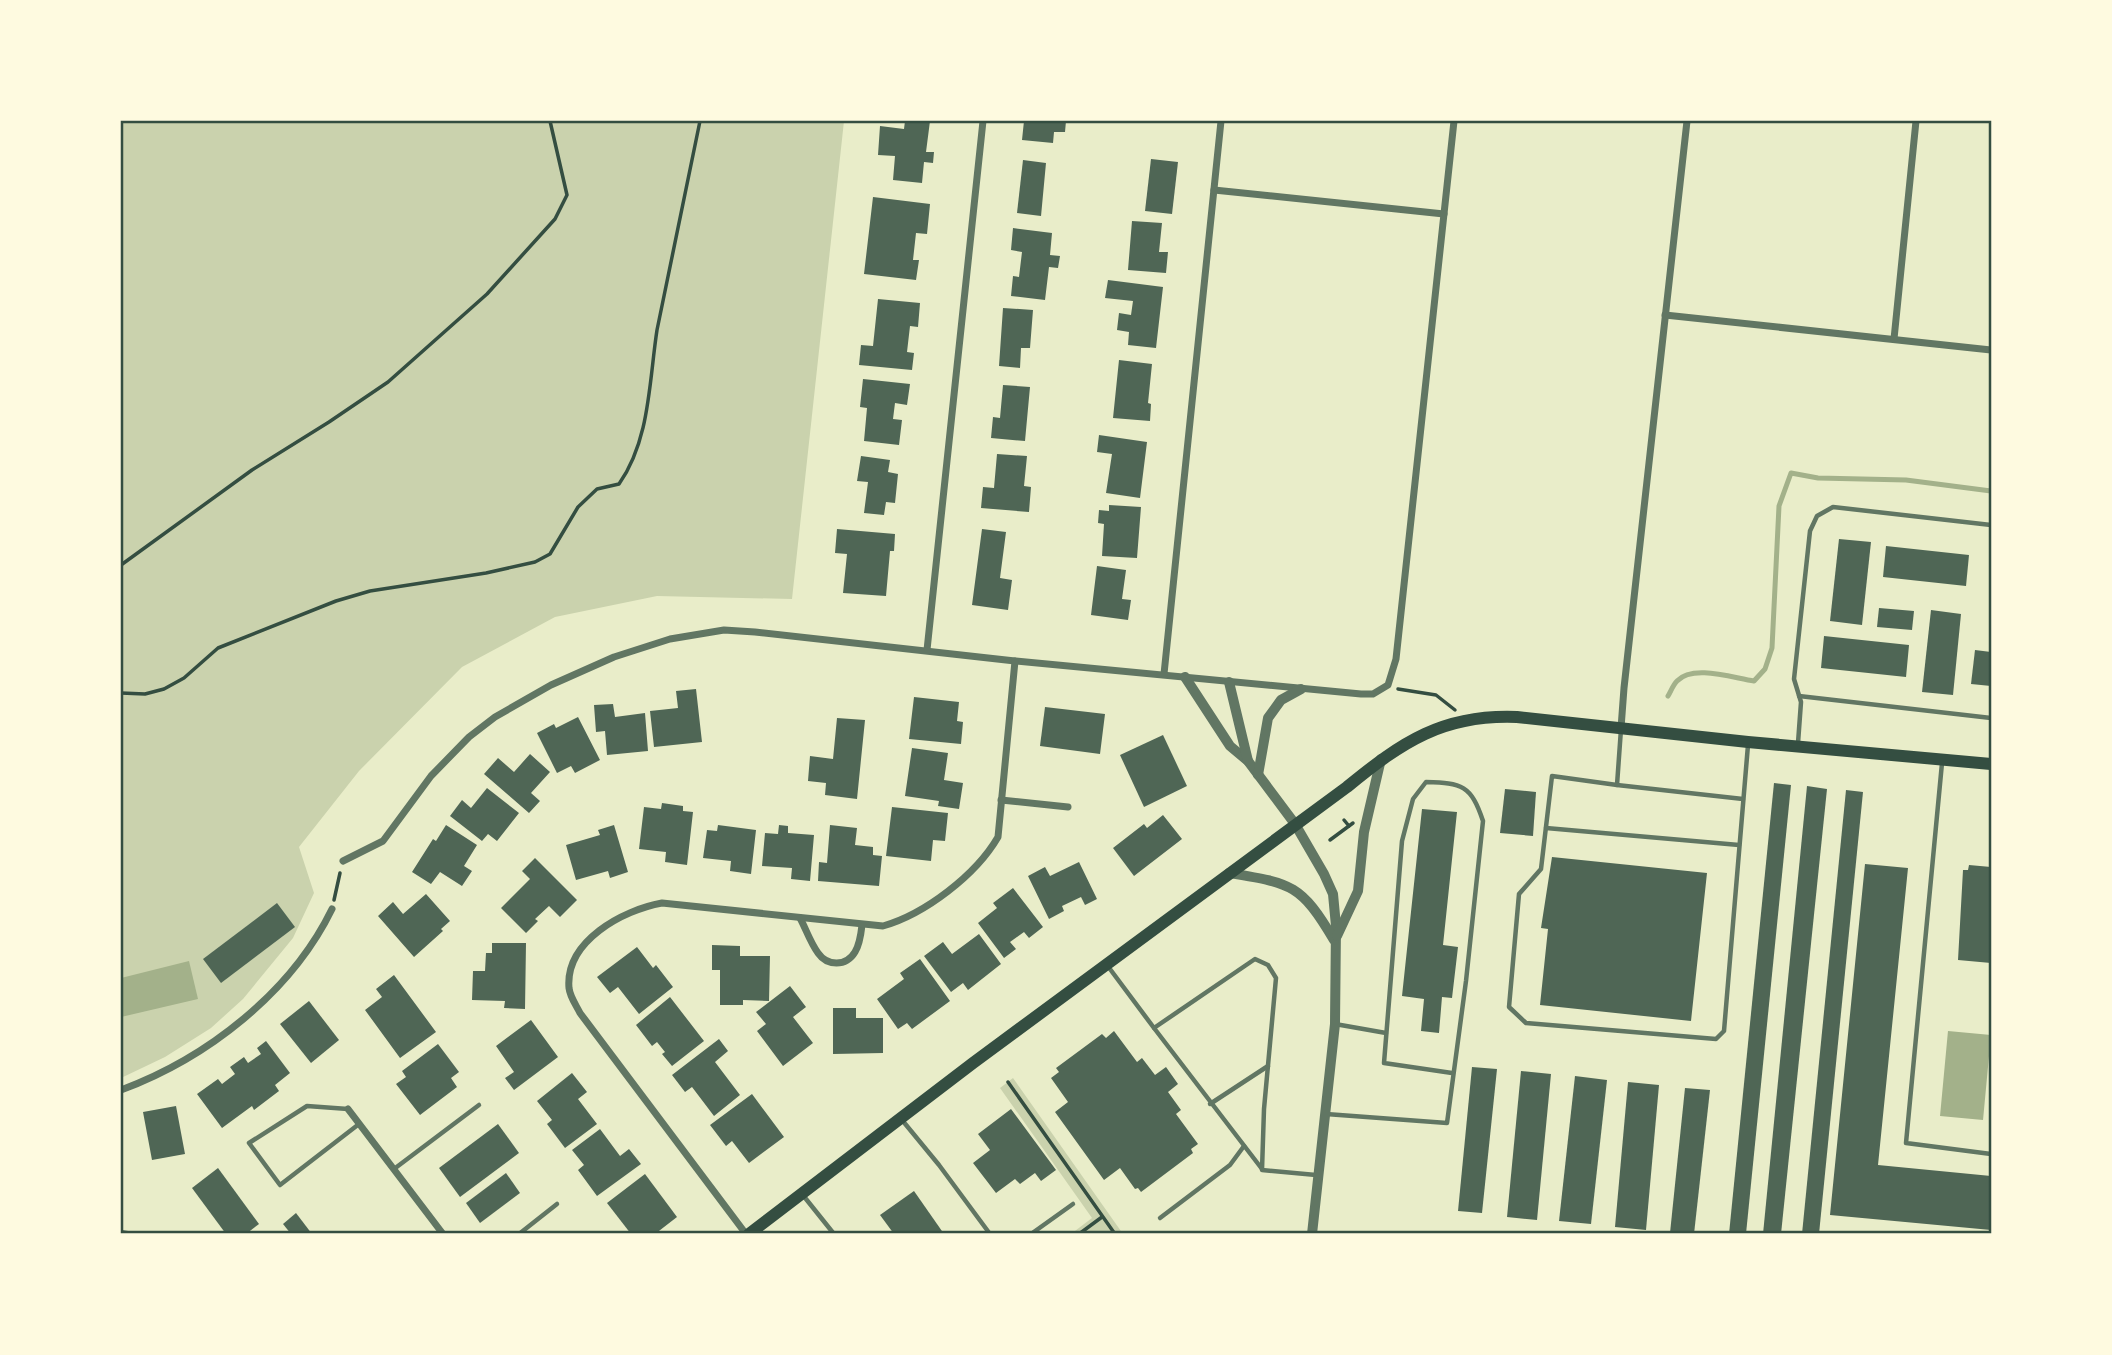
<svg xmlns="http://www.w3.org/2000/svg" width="2112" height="1355" font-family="'Fira Sans',sans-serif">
  <rect width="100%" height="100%" fill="#e9edc9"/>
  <g fill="#cad2ad">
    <path d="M121,121H844L792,599L657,596L555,617L462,667L359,771L299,847L314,893L293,938L243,999L211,1028L165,1057L121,1078Z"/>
    <path d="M1013,1078L1123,1234H1071L1092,1218L1000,1088Z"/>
  </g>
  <g fill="#a3b18a">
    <path d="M189,961L198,999L121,1017V978Z"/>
    <path d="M1948,1031L1991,1035L1983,1120L1940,1116Z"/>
  </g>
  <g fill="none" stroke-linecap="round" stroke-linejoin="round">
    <path stroke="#a3b18a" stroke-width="5" d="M1668,696C1671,691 1673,685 1677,681C1693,664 1733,678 1754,681L1765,669L1772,648L1779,506L1791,473L1818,478L1906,480L1991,491"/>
  </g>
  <g fill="#4f6655">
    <path d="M905,121H930L926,152H934L933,163L924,162L922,183L893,180L895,156L878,155L880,126L904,129Z"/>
    <path d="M1024,121H1066L1065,132H1054L1053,143L1022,140Z"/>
    <path d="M1151,159L1178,162L1172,214L1145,211Z"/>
    <path d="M1023,160L1046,163L1041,216L1017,213Z"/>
    <path d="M873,197L930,204L927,234L916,233L913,260H919L916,280L864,274Z"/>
    <path d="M1132,221L1162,223L1159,252H1168L1166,273L1128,270Z"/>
    <path d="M1013,228L1052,233L1050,255L1060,256L1058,268L1049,267L1045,300L1011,296L1013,276L1019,277L1022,252L1011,250Z"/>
    <path d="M1108,280L1163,287L1156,348L1128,345L1129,332L1117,330L1119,313L1131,315L1133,301L1105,298Z"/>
    <path d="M878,299L920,303L918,327L910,326L907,352L914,353L912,370L859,365L861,345L873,346Z"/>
    <path d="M1003,308L1033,310L1030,348H1021L1020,368L999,366Z"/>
    <path d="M1119,360L1152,364L1148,403L1151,404L1150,421L1113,418Z"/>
    <path d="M863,379L910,384L907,405L895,403L893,419L902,420L899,445L864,441L867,408L860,407Z"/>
    <path d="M1003,385L1030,387L1025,441L991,438L993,417L1000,418Z"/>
    <path d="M1099,435L1147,442L1140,498L1106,493L1112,454L1097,452Z"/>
    <path d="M997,454L1027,456L1024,486L1031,487L1029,512L981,508L983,487L994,488Z"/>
    <path d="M861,456L890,460L888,472L898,474L895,503L886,502L884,515L864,513L868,482L857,481Z"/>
    <path d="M1109,505L1141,507L1137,558L1102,556L1104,524L1098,523L1099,510L1109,511Z"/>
    <path d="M837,529L895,534L894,551H890L886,596L843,593L847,554L835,553Z"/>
    <path d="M982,529L1006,532L1000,578L1012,580L1008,610L972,605Z"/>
    <path d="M1839,539L1871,542L1862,625L1830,621Z"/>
    <path d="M1886,546L1969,555L1966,586L1883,577Z"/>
    <path d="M1097,566L1126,570L1122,599L1131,600L1128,620L1091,615Z"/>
    <path d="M1879,608L1914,611L1912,630L1877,627Z"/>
    <path d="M1931,610L1961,614L1953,695L1922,692Z"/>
    <path d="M1824,636L1909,645L1906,677L1821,668Z"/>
    <path d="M1975,650L1991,652V686L1971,684Z"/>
    <path d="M696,689L702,742L654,747L650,711L678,708L676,691Z"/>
    <path d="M914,697L959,702L957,721L963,722L961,744L909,739Z"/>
    <path d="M613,704L615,717L645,713L648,751L607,755L605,731L596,732L594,705Z"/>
    <path d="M1045,707L1105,714L1100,754L1040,746Z"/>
    <path d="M578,717L600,760L575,773L571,766L557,773L537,733L554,724L556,728Z"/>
    <path d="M837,718L865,720L857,799L825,795L826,783L808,781L810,756L833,759Z"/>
    <path d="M1163,735L1187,786L1144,807L1120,755Z"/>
    <path d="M912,748L948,753L944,780L963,783L959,809L938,806L939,801L905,796Z"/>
    <path d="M530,754L550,772L531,793L540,801L529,813L484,774L498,758L514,772Z"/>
    <path d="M1774,783L1791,785L1746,1234H1729Z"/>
    <path d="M1807,786L1827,789L1781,1234H1763Z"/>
    <path d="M487,788L519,813L497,841L488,834L482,841L450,816L462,800L471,808Z"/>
    <path d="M1505,789L1536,792L1533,836L1500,833Z"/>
    <path d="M1846,790L1863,792L1819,1234H1802Z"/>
    <path d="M662,803L683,806V811L693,812L687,865L665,862L666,852L639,849L644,807L661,809Z"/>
    <path d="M892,807L948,813L945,841L933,840L931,861L886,856Z"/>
    <path d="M1422,809L1457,812L1443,945L1458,947L1452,998L1442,997L1439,1033L1421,1031L1424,999L1402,996Z"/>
    <path d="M1163,815L1182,839L1134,876L1113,848L1144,824L1147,828Z"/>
    <path d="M446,825L477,845L464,866L472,871L462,886L440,872L431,884L412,872L433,839L436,841Z"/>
    <path d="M614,825L628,872L610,878L608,871L576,880L566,845L600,835L598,830Z"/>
    <path d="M718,825L756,830L751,874L730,871L731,861L703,858L707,830L717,831Z"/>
    <path d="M779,825L788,826V833L814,835L810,881L791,879L792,868L762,866L765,833L778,834Z"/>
    <path d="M830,825L857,828L855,845L873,847V855L882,856L879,886L818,881L819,862L827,863Z"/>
    <path d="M1552,857L1707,873L1691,1021L1540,1005L1548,929L1541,928Z"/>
    <path d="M535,858L577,900L560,917L549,906L535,919L538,921L526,933L501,908L530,879L522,871Z"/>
    <path d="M1079,862L1097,899L1085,905L1081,897L1062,906L1064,911L1049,919L1028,876L1045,867L1050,876Z"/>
    <path d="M1865,864L1908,868L1878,1165L1991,1176V1230L1830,1215Z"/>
    <path d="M1969,865L1991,867V963L1958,960L1963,870H1968Z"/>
    <path d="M1013,888L1043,927L1029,938L1024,932L1010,942L1016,949L1004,958L978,923L997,908L993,903Z"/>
    <path d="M426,894L450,921L441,929L443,931L414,957L378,916L393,902L403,914Z"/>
    <path d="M277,903L295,927L221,983L203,959Z"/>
    <path d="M979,934L1001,964L968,990L963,983L951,992L924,956L943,942L952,954Z"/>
    <path d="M492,943H526L525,1009L504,1008L505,1001L472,1000L473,971H485L486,953H492Z"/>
    <path d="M712,945L740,946V956H770L769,1001L743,1000V1005H720V970H712Z"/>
    <path d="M637,947L653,968L656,965L673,987L639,1014L618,987L610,993L597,977Z"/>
    <path d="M920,959L950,1001L912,1029L907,1023L898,1029L877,999L904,979L900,973Z"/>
    <path d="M394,975L436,1032L400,1058L365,1010L382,997L376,989Z"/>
    <path d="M790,986L806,1007L793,1017L813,1043L783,1066L757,1031L766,1024L756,1012Z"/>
    <path d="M670,997L704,1041L672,1066L662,1054L665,1052L657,1042L652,1046L636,1025Z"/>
    <path d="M309,1001L339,1040L311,1063L280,1024Z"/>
    <path d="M833,1008H856V1018H883V1053L833,1054Z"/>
    <path d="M531,1020L558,1057L514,1090L505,1078L514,1072L496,1046Z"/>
    <path d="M1114,1031L1137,1062L1142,1058L1155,1075L1166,1067L1178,1084L1168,1092L1181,1110L1176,1114L1198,1144L1191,1149L1193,1153L1141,1192L1138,1188L1135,1189L1120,1168L1104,1180L1055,1112L1068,1102L1051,1078L1059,1072L1056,1068L1102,1034L1106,1038Z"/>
    <path d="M719,1039L728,1051L715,1062L740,1095L714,1116L692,1087L685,1092L672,1075Z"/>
    <path d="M266,1041L290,1073L275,1085L279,1091L254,1110L252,1106L222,1128L197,1094L218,1079L222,1084L235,1074L230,1067L244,1057L248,1063L261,1054L257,1048Z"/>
    <path d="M438,1044L459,1072L451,1078L457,1087L420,1115L396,1084L406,1077L402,1071Z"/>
    <path d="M1472,1067L1497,1069L1482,1213L1458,1211Z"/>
    <path d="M1521,1071L1551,1074L1537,1220L1507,1217Z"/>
    <path d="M572,1073L587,1092L578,1099L597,1124L565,1148L547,1124L552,1120L537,1101Z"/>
    <path d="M1575,1076L1607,1080L1591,1224L1559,1221Z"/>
    <path d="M1628,1082L1659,1085L1646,1230L1615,1227Z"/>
    <path d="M1685,1088L1710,1090L1694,1234L1670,1233Z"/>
    <path d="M752,1094L784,1137L749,1163L732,1141L726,1146L710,1125Z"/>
    <path d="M176,1106L185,1154L152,1160L143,1112Z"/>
    <path d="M1011,1109L1056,1170L1041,1181L1035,1173L1020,1184L1015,1179L996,1193L973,1163L990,1150L978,1134Z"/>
    <path d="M498,1124L519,1153L460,1197L439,1168Z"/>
    <path d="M600,1129L620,1156L629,1149L641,1164L597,1196L578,1170L584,1165L572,1150Z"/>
    <path d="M218,1168L259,1224L246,1234H226L192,1188Z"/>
    <path d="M506,1173L520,1193L480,1223L466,1203Z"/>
    <path d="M645,1174L677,1217L655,1234H631L607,1203Z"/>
    <path d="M914,1191L944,1234H894L880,1215Z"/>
    <path d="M296,1213L312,1234H291L283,1224Z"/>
  </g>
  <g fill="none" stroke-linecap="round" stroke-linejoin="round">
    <g stroke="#344e41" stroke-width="3.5">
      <path d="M121,565L252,470L329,422L388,382L487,294L555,219L567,195L550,121"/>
      <path d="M1398,689L1436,695L1455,710"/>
      <path d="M121,693L145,694L164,689L184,678L218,648L336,601L370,591L486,573L535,562L550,554L578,507L597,489L619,484C650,440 649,382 657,330L700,121"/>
      <path d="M1344,820L1349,826"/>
      <path d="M1330,840L1353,823"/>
      <path d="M334,900L340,873"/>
      <path d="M1008,1082L1115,1234"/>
      <path d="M1079,1234L1102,1217"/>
    </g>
    <g stroke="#617663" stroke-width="4.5">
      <path d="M1799,696L1991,718"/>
      <path d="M1621,729L1617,785L1552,776L1541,869L1519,894L1509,1007L1526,1023L1716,1039L1724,1031L1748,745"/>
      <path d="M1798,743L1801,702L1794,679L1810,531L1817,516L1833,507L1991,525"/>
      <path d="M1942,763L1906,1143L1991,1154"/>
      <path d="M1617,785L1743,799"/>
      <path d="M1546,828L1739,845"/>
      <path d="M1107,965L1154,1028L1255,959L1268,965L1276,978L1264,1109L1262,1170L1316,1175"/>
      <path d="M1335,1024L1386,1033"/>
      <path d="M1154,1028L1262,1169"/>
      <path d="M1210,1104L1268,1066"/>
      <path d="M348,1109L307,1106L249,1143L280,1185L359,1124"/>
      <path d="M1326,1114L1447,1123L1466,981L1483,821C1471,785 1462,783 1426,782L1413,799L1402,841L1384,1063L1452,1073"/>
      <path d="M902,1120L939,1165L990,1234"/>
      <path d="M394,1169L479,1105"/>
      <path d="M802,1194L834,1234"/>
      <path d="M1160,1218L1230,1165L1244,1146"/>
      <path d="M121,1232L132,1234"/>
      <path d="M519,1234L557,1204"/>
      <path d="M1031,1234L1073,1204"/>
    </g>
    <g stroke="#617663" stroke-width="7">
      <path d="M1214,190L1444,214"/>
      <path d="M1665,315L1991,350"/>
      <path d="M1894,339L1916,121"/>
      <path d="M927,650L983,121"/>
      <path d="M1164,674L1221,121"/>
      <path d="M1621,728L1624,688L1687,121"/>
      <path d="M1001,800L1068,807"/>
      <path d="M343,861L383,841L431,776L469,737L495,717L551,685L614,657L670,639L724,630L755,632L1015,661L1361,694H1373L1388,685L1396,659L1454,121"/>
      <path d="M800,918C806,929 810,942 818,953C827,966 846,967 855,952C860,944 861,934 862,925"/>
      <path d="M121,1090C207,1058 291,993 332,909"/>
      <path d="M348,1109L443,1234"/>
      <path d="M746,1234L580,1013C576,1005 570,997 569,988C565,941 623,910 662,903L883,926C925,914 976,875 998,837L1015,661"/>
    </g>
    <g stroke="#617663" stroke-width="10">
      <path d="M1185,677L1230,746L1248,761L1295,824L1324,874L1333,894L1336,926L1335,1024L1312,1234"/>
      <path d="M1229,682L1248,761"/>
      <path d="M1258,775L1268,718L1281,700L1301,689"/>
      <path d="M1229,873C1291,883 1301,884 1334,940"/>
      <path d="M1337,936L1358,891L1364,832L1381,759"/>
    </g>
    <path stroke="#344e41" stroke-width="12" d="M749,1234L973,1063L1347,787C1402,742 1443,714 1517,717L1748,742L1991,764"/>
  </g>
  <rect width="2112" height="1355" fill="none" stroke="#fefae0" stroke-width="245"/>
  <rect x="122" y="122" width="1868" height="1110" fill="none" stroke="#344e41" stroke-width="2.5"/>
</svg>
